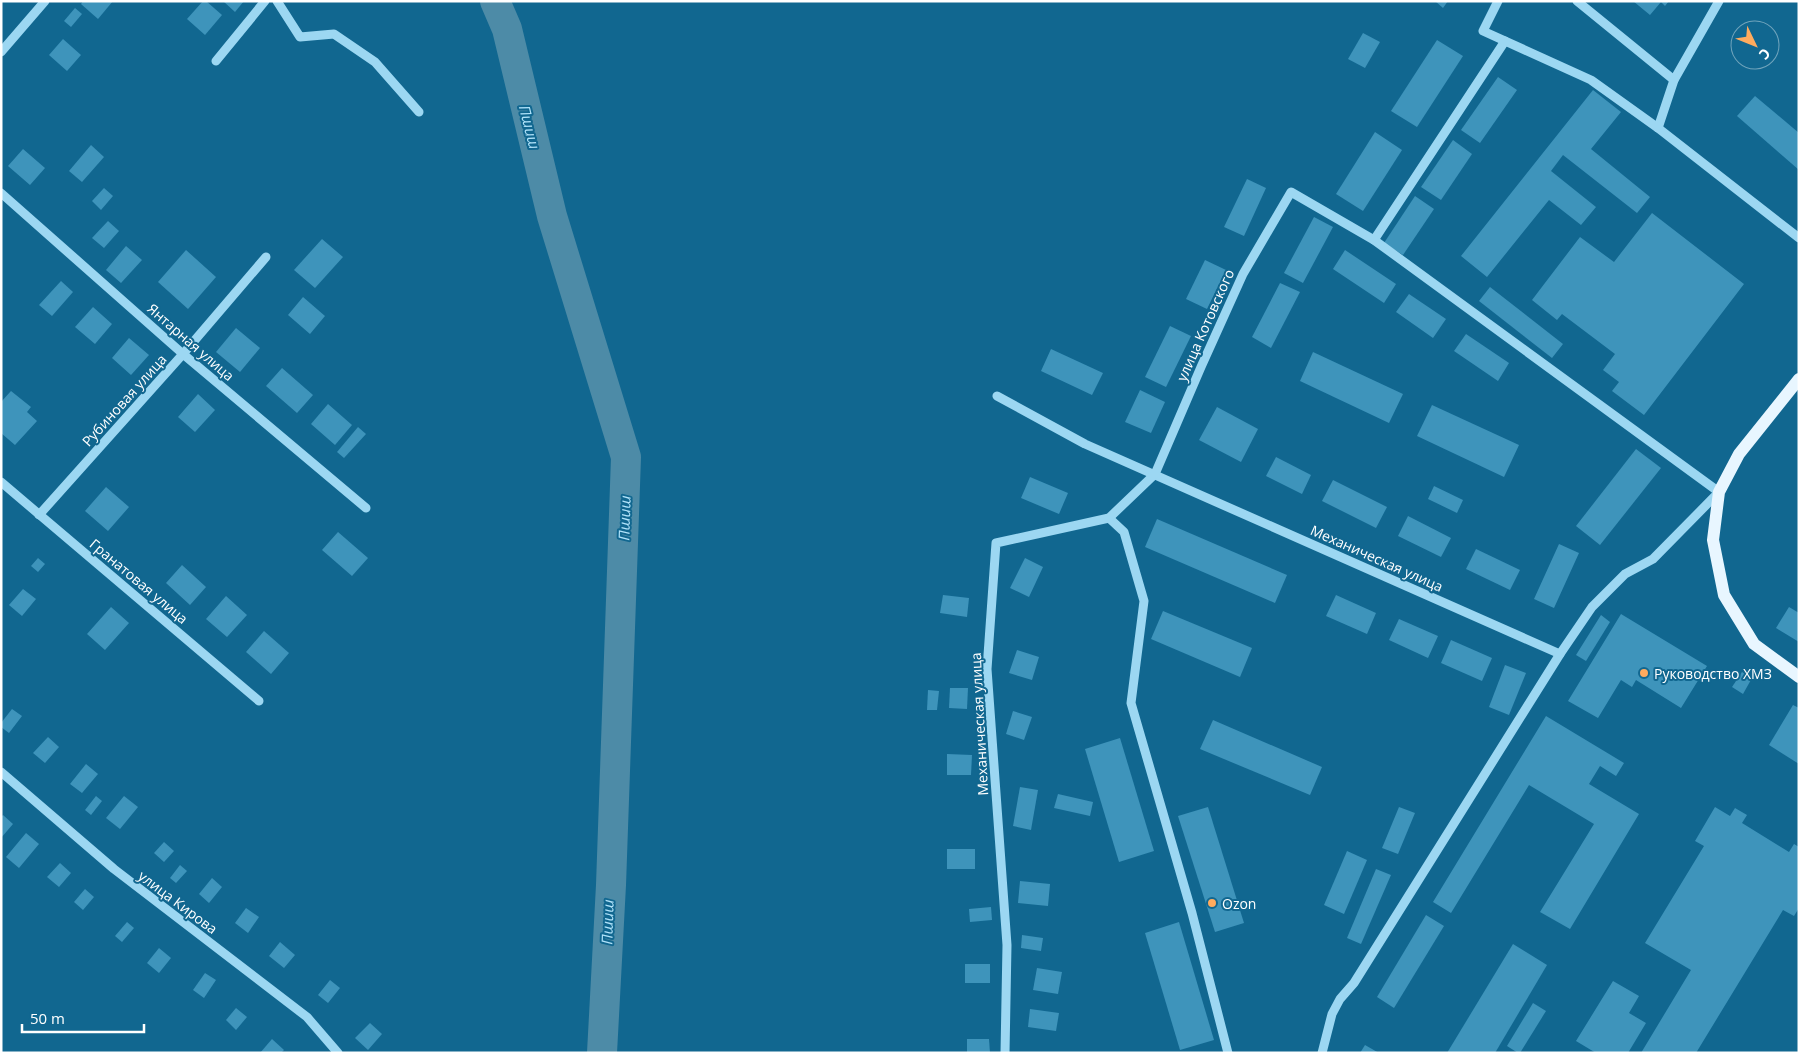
<svg xmlns="http://www.w3.org/2000/svg" width="1800" height="1054" font-family="'Open Sans',sans-serif">
  <rect width="100%" height="100%" fill="#116790"/>
  <g fill="none" stroke-linecap="round" stroke-linejoin="round">
    <path stroke="#4d8ba7" stroke-width="30" d="M495,1L507,29L552,216L626,457L611,885L602,1053"/>
  </g>
  <g fill="#3e94bb">
    <path d="M83,1H113L98,19L81,4Z"/>
    <path d="M203,1H206L222,15L205,35L187,19Z"/>
    <path d="M223,1H244L235,12Z"/>
    <path d="M1435,1H1448L1443,8Z"/>
    <path d="M1633,1H1669L1665,6L1661,2L1650,15Z"/>
    <path d="M75,8L82,14L71,27L64,21Z"/>
    <path d="M1363,33L1380,42L1365,68L1348,59Z"/>
    <path d="M63,39L81,55L67,71L49,55Z"/>
    <path d="M1437,40L1463,56L1417,127L1391,111Z"/>
    <path d="M1498,77L1517,90L1480,143L1461,130Z"/>
    <path d="M1593,90L1621,112L1591,149L1650,197L1637,213L1563,155L1551,171L1596,207L1581,225L1549,200L1487,277L1461,256Z"/>
    <path d="M1755,96L1799,133V170L1737,116Z"/>
    <path d="M1375,132L1402,150L1363,211L1336,194Z"/>
    <path d="M1453,140L1472,154L1441,200L1421,187Z"/>
    <path d="M91,145L104,157L82,182L69,171Z"/>
    <path d="M23,149L45,168L30,185L8,166Z"/>
    <path d="M1247,179L1266,188L1244,236L1224,227Z"/>
    <path d="M104,188L113,196L101,210L92,201Z"/>
    <path d="M1415,196L1434,209L1403,255L1384,243Z"/>
    <path d="M1652,213L1744,284L1644,415L1612,391L1619,382L1603,370L1615,354L1562,314L1557,320L1532,300L1580,237L1614,262Z"/>
    <path d="M1314,217L1333,227L1303,283L1284,273Z"/>
    <path d="M108,221L119,231L104,248L92,238Z"/>
    <path d="M322,239L343,257L315,288L294,270Z"/>
    <path d="M126,246L142,260L121,283L106,270Z"/>
    <path d="M186,250L216,277L188,309L158,282Z"/>
    <path d="M1345,250L1396,284L1384,303L1333,269Z"/>
    <path d="M1205,260L1226,270L1207,309L1186,299Z"/>
    <path d="M61,281L73,292L52,316L39,305Z"/>
    <path d="M1280,283L1300,292L1271,348L1252,337Z"/>
    <path d="M1490,287L1563,344L1552,358L1479,301Z"/>
    <path d="M1409,294L1446,319L1433,338L1396,312Z"/>
    <path d="M303,297L325,316L310,334L288,315Z"/>
    <path d="M93,307L112,324L95,344L75,327Z"/>
    <path d="M1170,326L1191,336L1166,387L1145,377Z"/>
    <path d="M236,328L260,348L240,372L216,352Z"/>
    <path d="M1466,334L1509,363L1498,381L1454,351Z"/>
    <path d="M129,338L149,355L131,375L112,358Z"/>
    <path d="M1051,349L1103,373L1092,395L1041,371Z"/>
    <path d="M1313,352L1403,394L1389,423L1300,381Z"/>
    <path d="M282,368L313,395L297,413L266,386Z"/>
    <path d="M1140,390L1165,402L1151,433L1125,422Z"/>
    <path d="M11,391L31,407L27,412L37,421L15,445L1,433V402Z"/>
    <path d="M198,394L215,410L195,432L178,417Z"/>
    <path d="M328,404L352,425L335,445L311,424Z"/>
    <path d="M1432,405L1519,445L1504,477L1417,436Z"/>
    <path d="M1217,407L1258,429L1241,462L1199,440Z"/>
    <path d="M358,427L366,434L344,458L337,452Z"/>
    <path d="M1636,449L1661,468L1600,545L1576,526Z"/>
    <path d="M1276,457L1311,475L1302,494L1266,476Z"/>
    <path d="M1030,477L1068,493L1059,514L1021,498Z"/>
    <path d="M1333,480L1387,507L1376,528L1322,501Z"/>
    <path d="M1434,486L1463,500L1457,513L1428,499Z"/>
    <path d="M106,487L129,507L108,531L85,511Z"/>
    <path d="M1408,516L1451,538L1441,557L1398,536Z"/>
    <path d="M1157,519L1287,575L1275,603L1145,547Z"/>
    <path d="M338,532L368,558L352,576L322,550Z"/>
    <path d="M1559,544L1579,553L1554,608L1534,599Z"/>
    <path d="M1476,549L1520,570L1510,590L1466,569Z"/>
    <path d="M38,558L45,564L38,572L31,566Z"/>
    <path d="M1025,558L1043,567L1029,597L1010,588Z"/>
    <path d="M182,565L206,587L190,605L166,583Z"/>
    <path d="M23,589L36,599L22,616L9,605Z"/>
    <path d="M943,595L969,598L967,617L940,613Z"/>
    <path d="M1336,595L1376,613L1367,634L1326,616Z"/>
    <path d="M226,596L247,615L227,637L206,619Z"/>
    <path d="M111,607L129,623L105,650L87,634Z"/>
    <path d="M1789,607L1799,613V642L1776,628Z"/>
    <path d="M1163,611L1252,648L1240,677L1151,639Z"/>
    <path d="M1621,614L1707,666L1681,708L1636,680L1632,687L1621,680L1598,718L1568,701Z"/>
    <path d="M1601,615L1610,622L1586,661L1576,655Z"/>
    <path d="M1399,619L1438,636L1428,658L1389,640Z"/>
    <path d="M264,631L289,653L271,674L246,652Z"/>
    <path d="M1451,640L1492,658L1482,681L1441,663Z"/>
    <path d="M1017,650L1039,657L1032,680L1009,673Z"/>
    <path d="M1505,665L1526,673L1509,715L1489,707Z"/>
    <path d="M1742,672L1752,678L1743,694L1732,687Z"/>
    <path d="M950,688H968L967,709L949,708Z"/>
    <path d="M928,690L939,691L937,710H927Z"/>
    <path d="M1793,705L1799,708V764L1769,745Z"/>
    <path d="M12,709L22,716L9,733L1,727V723Z"/>
    <path d="M1013,711L1032,717L1024,740L1006,734Z"/>
    <path d="M1546,716L1624,763L1616,776L1600,766L1589,784L1639,814L1570,929L1540,912L1594,824L1529,785L1451,913L1433,902Z"/>
    <path d="M1213,720L1322,767L1310,795L1200,749Z"/>
    <path d="M48,737L59,747L45,763L33,753Z"/>
    <path d="M1120,738L1154,851L1119,862L1085,749Z"/>
    <path d="M947,754L972,755L971,775H947Z"/>
    <path d="M86,764L98,774L82,793L70,784Z"/>
    <path d="M1020,787L1038,790L1031,830L1013,826Z"/>
    <path d="M1058,794L1093,802L1090,816L1054,808Z"/>
    <path d="M96,796L102,801L91,815L85,810Z"/>
    <path d="M124,796L138,807L120,829L106,818Z"/>
    <path d="M1208,807L1244,923L1215,932L1178,816Z"/>
    <path d="M1399,807L1415,813L1398,854L1382,848Z"/>
    <path d="M1715,807L1730,816L1735,808L1747,815L1742,823L1789,852L1794,844L1799,847V908L1794,916L1783,910L1696,1053H1641L1691,970L1645,943L1704,846L1695,841Z"/>
    <path d="M3,815L13,824L1,838V817Z"/>
    <path d="M26,833L39,844L19,868L6,857Z"/>
    <path d="M164,842L174,851L164,862L154,853Z"/>
    <rect x="947" y="849" width="28" height="20"/>
    <path d="M1347,851L1367,860L1344,914L1324,905Z"/>
    <path d="M60,863L71,873L59,887L47,877Z"/>
    <path d="M180,865L187,871L176,883L170,878Z"/>
    <path d="M1376,869L1391,875L1361,944L1347,938Z"/>
    <path d="M212,878L222,887L209,903L199,894Z"/>
    <path d="M1020,881L1050,884L1048,906L1018,903Z"/>
    <path d="M85,889L94,897L83,910L74,902Z"/>
    <path d="M991,907L992,920L970,922L969,909Z"/>
    <path d="M246,908L259,917L248,933L235,923Z"/>
    <path d="M1426,915L1444,926L1394,1008L1377,997Z"/>
    <path d="M127,922L134,928L122,942L115,936Z"/>
    <path d="M1179,922L1214,1040L1180,1050L1145,933Z"/>
    <path d="M1022,935L1043,938L1041,951L1021,948Z"/>
    <path d="M280,942L295,955L284,968L269,956Z"/>
    <path d="M1513,944L1547,965L1495,1053H1447Z"/>
    <path d="M159,948L171,958L159,973L147,963Z"/>
    <rect x="965" y="964" width="25" height="19"/>
    <path d="M1037,968L1062,972L1058,994L1033,990Z"/>
    <path d="M205,973L216,980L204,998L193,990Z"/>
    <path d="M330,980L340,988L328,1003L318,995Z"/>
    <path d="M1613,981L1639,996L1629,1013L1646,1023L1628,1053H1596L1576,1041Z"/>
    <path d="M1533,1003L1546,1011L1520,1053H1518L1507,1046Z"/>
    <path d="M236,1008L247,1017L236,1030L226,1020Z"/>
    <path d="M1030,1009L1059,1013L1056,1031L1028,1027Z"/>
    <path d="M370,1023L382,1034L368,1050L355,1038Z"/>
    <path d="M272,1039L284,1050L281,1053H260Z"/>
    <path d="M967,1039H989L990,1053H967Z"/>
    <path d="M1365,1045L1379,1053H1360Z"/>
  </g>
  <g fill="none" stroke-linecap="round" stroke-linejoin="round">
    <g stroke="#9cd7f2" stroke-width="9">
      <path d="M277,1L300,37L334,34L375,62L419,112"/>
      <path d="M1498,1L1483,31L1591,80L1658,128L1799,238"/>
      <path d="M1577,1L1674,80"/>
      <path d="M1,52L45,1"/>
      <path d="M216,61L265,1"/>
      <path d="M1658,128L1674,80L1719,1"/>
      <path d="M1,193L183,354L366,508"/>
      <path d="M1374,240L1505,41"/>
      <path d="M997,396L1085,444L1560,654"/>
      <path d="M1,482L259,701"/>
      <path d="M39,515L183,354L266,257"/>
      <path d="M1109,518L1124,532L1144,601L1131,703L1192,913L1228,1053"/>
      <path d="M1,772L114,869L307,1017L338,1053"/>
      <path d="M1005,1053L1007,945L987,669L996,543L1109,518L1155,474L1201,367L1243,274L1291,192L1374,240L1719,492L1653,559L1625,574L1592,607L1560,654L1354,983L1340,999L1332,1014L1322,1053"/>
    </g>
    <path stroke="#e8f6ff" stroke-width="12" d="M1799,379L1739,454L1719,492L1713,540L1724,595L1754,644L1799,677"/>
  </g>
  <g fill="#ffab5e" stroke="#116790" stroke-width="2">
    <circle cx="1644" cy="673" r="5"/>
    <circle cx="1212" cy="903" r="5"/>
  </g>
  <g text-anchor="middle" dominant-baseline="central" stroke-width="4" stroke-linejoin="round" paint-order="stroke">
    <g font-size="14" fill="#fff" stroke="#116790">
      <text transform="translate(1205 325) rotate(-66)">улица Котовского</text>
      <text transform="translate(191 342) rotate(41)">Янтарная улица</text>
      <text transform="translate(124 400) rotate(-48)">Рубиновая улица</text>
      <text transform="translate(1377 558) rotate(24)">Механическая улица</text>
      <text transform="translate(139 581) rotate(40)">Гранатовая улица</text>
      <text transform="translate(979 724) rotate(-93)">Механическая улица</text>
      <text transform="translate(178 902) rotate(37)">улица Кирова</text>
    </g>
    <g font-size="14" fill="#fff" stroke="#116790" text-anchor="start">
      <text x="1654" y="673">Руководство ХМЗ</text>
      <text x="1222" y="903">Ozon</text>
    </g>
    <g font-size="15" font-style="italic" fill="#b1e3fa" stroke="#116790">
      <text transform="translate(530 127) rotate(76)">Пшиш</text>
      <text transform="translate(624 518) rotate(-88)">Пшиш</text>
      <text transform="translate(607 922) rotate(-88)">Пшиш</text>
    </g>
  </g>
  <rect width="1800" height="1054" fill="none" stroke="#ffffff" stroke-width="5"/>
  <g transform="translate(1755 45) rotate(133)"><circle r="24" fill="#116790" stroke="#70a4bc"/>
  <path d="M0-4L9 19L0 12L-9 19Z" fill="#ffab5e"/>
  <text y="-8" font-size="14" font-weight="bold" text-anchor="middle" fill="#ffffff">С</text>
  </g>
  <path d="M22 1024v8h122v-8" fill="none" stroke="#ffffff" stroke-width="2.5"/>
  <text x="30" y="1024" font-size="15" fill="#ffffff" stroke="#116790" stroke-width="4" paint-order="stroke">50 m</text>
</svg>
